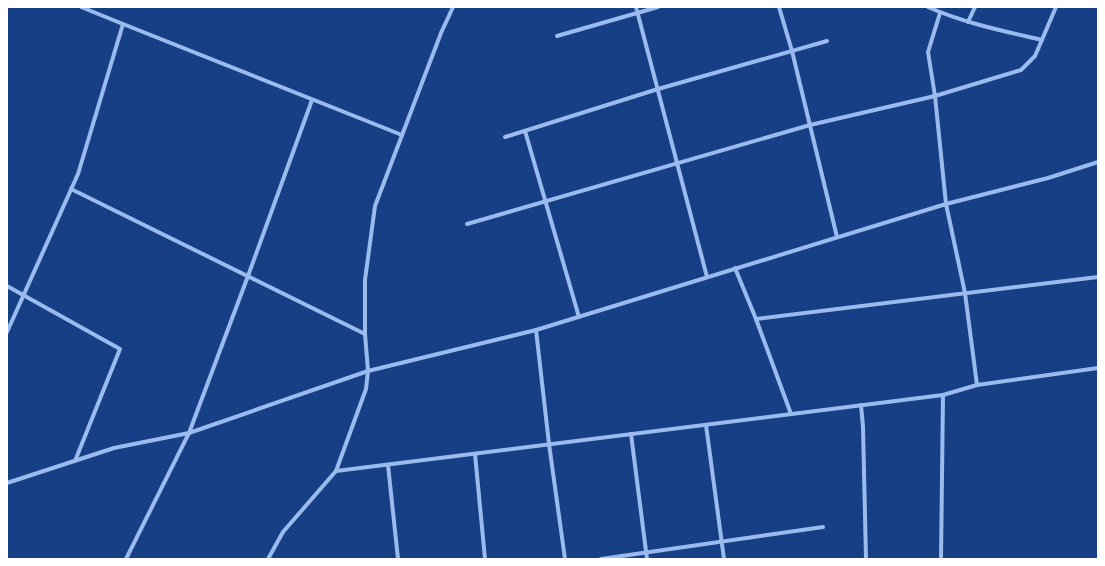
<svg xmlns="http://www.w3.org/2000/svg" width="1105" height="566" font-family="'Nunito Sans',sans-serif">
  <rect width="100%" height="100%" fill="#163f86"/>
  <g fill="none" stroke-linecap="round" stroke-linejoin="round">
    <g stroke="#9bbbee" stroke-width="4">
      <path d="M81,7L123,24"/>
      <path d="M636,7L707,277"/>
      <path d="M779,7L792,51L837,237"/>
      <path d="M928,7C964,23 1003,31 1042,40"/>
      <path d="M940,13L928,52L935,96L946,204L965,293L977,385"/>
      <path d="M968,22L975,7"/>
      <path d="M557,36L658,7"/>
      <path d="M525,131L579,317"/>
      <path d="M505,137L658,89L827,41"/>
      <path d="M71,189L365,334"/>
      <path d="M467,224L810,125L935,96L1021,70L1035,56L1056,7"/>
      <path d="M735,268L756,319L1098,277"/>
      <path d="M7,286L120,349L75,461"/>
      <path d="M756,319L791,414"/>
      <path d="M536,330L549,444L565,559"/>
      <path d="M7,332L78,174L123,24L402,135"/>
      <path d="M861,405L863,427L866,559"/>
      <path d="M706,425L724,559"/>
      <path d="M631,434L647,559"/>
      <path d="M475,454L485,559"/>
      <path d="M388,465L398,559"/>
      <path d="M336,471L943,395L977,385L1098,368"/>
      <path d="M7,483L114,448L189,433L368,371L536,330L946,204L1048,178L1098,162"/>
      <path d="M126,559L189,433L248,276L312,100"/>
      <path d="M268,559L283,532L336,471L366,389L368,371L365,334V280L375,206L441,33L453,7"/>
      <path d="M601,559L823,527"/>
      <path d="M941,559L943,395"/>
    </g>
  </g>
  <rect width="1105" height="566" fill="none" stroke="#ffffff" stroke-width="16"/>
</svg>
